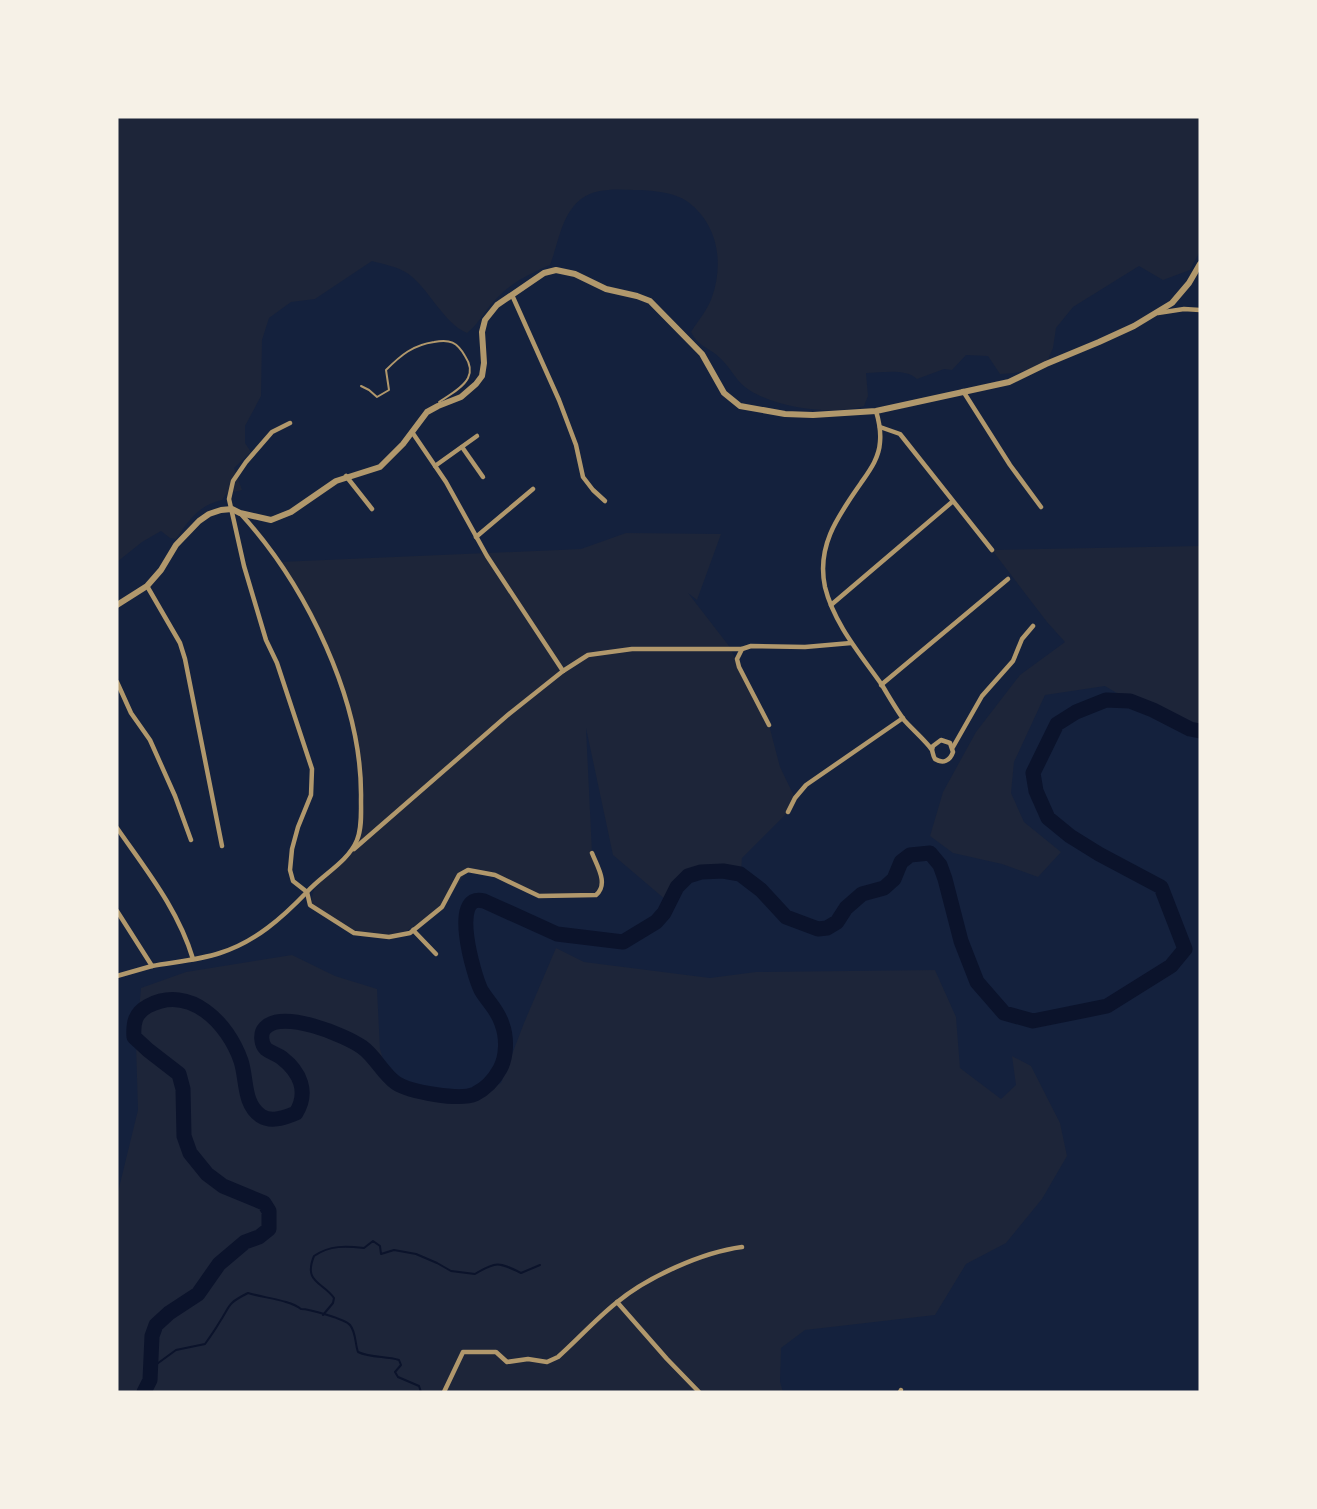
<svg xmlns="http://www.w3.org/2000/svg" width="1317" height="1509" font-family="'DM Sans',sans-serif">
  <rect width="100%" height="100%" fill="#14213d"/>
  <g fill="#1d2539">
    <path d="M117,117H1200V251L1190,270L1163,280L1139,266L1073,307L1056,328L1053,348L1046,364C1031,370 1016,374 1000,374L988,356L966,355L952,370L944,369L917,379C905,368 882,373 866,373L868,396L864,406C832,416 772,408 745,387C735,379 730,367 721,359C710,347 699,348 691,332C698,321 708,309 712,297C724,263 718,224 688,202C675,192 650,190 634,190C617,189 595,188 581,199C561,215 559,242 550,265C532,273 512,282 498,297C486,308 480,323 467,333C443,323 429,288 407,273C398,267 383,264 372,261L315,299L291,302L269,318L262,340L261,396L245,426V443L251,452L234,468L242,490L226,494L222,500C199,505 189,520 176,539L170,538L161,531L142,542L117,562Z"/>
    <path d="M626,533L721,534L697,600L688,593L729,646L769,725L780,767L795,798L788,812L742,858L741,871L701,869L688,876L673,906L613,855L586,728L592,853L601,877L596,895L539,896L495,875L468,870L442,907L398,937L354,933L310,905L316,882L349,853L361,827L362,773L351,715L320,631L279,562L581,549Z"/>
    <path d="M1200,546V727L1130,701L1105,686L1045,695L1014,762L1011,793L1024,822L1061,852L1038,877L1002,864L953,853L930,836L943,792L976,732L1020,675L1065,642L1047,622L992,550Z"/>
    <path d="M556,948L584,962L710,978L756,972L935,970L956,1017L960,1068L1001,1099L1016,1085L1012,1056L1031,1066L1060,1123L1067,1156L1042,1199L1006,1243L966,1264L935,1315L805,1330L781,1348L780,1382L783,1392H117V1196L138,1110L136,1044L141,988L186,972L292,955L335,976L377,989L380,1049L386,1069L415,1091L481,1094L501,1083L524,1023Z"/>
  </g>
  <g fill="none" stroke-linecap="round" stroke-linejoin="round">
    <g stroke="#0b132b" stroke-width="2">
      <path d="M323,1315L333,1303L334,1298C323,1282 303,1283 314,1256C330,1245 346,1246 364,1248L373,1241L380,1246L381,1254L394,1250L416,1254L437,1263L451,1271L475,1274C496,1261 499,1262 521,1273L540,1265"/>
      <path d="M150,1369L176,1350L205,1344C210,1337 215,1330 219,1323C231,1305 226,1304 248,1293C264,1298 290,1300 301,1309C309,1309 345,1319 350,1325C356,1332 355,1344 358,1352C371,1358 386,1356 399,1360L401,1365L395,1372L398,1377L419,1386L421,1392"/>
      <path d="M453,1392H454"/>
    </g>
    <path stroke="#0b132b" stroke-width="15" d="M144,1392L150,1380L152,1336L156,1325L169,1313L198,1294L219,1264L245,1242L259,1237L269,1229V1211L264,1203L223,1186L207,1174L190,1153L184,1136L183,1089L179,1074L148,1050L134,1037C133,1023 135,1013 148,1006C190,984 228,1023 241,1061C247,1079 243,1104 261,1116C272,1123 285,1117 296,1113C309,1092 300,1072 282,1058C277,1054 271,1053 266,1049C261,1044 260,1033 265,1028C282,1009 345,1035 362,1047C376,1057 382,1073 396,1083C410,1092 460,1101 475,1094C487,1088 494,1080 500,1069C507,1056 507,1037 502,1024C498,1010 488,1002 481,990C474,976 449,891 484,901L557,934L623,942L656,922L664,913L677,887L688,876L701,872L723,871L740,874L761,890L786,917L818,929L827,928L837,922L846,908L862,894L884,888L894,879L901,862L910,855L930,853L940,865L945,879L961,941L977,982L1004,1013L1033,1021L1107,1006L1171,966L1185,949L1161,887L1099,854L1070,836L1048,818L1036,791L1033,773L1057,724L1076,712L1106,700L1130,701L1153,710L1190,729L1200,731"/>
    <path stroke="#b1986c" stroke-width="2" d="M361,386L369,390L377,397L389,390L386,370C401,355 413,345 434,342C450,339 457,342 465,356C469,362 472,370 468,378C463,388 448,396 439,402"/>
    <g stroke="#b1986c" stroke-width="4.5">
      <path d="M512,295L559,400L576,445L583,477L593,490L605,501"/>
      <path d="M1158,313L1184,309L1200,310"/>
      <path d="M963,391L1010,465L1041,507"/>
      <path d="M876,411C879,421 881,432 880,442C879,458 870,470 861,483C839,515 816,545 825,587C834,624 861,655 882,685C889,697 896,709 904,720C911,728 927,742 932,750C933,753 933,756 935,759C943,764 950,761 953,752L950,743L941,740L933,746L932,750"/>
      <path d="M880,427L900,434L992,550"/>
      <path d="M412,432L446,482L487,556L563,671"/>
      <path d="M462,447L483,477"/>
      <path d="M435,466L477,436"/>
      <path d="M346,476L372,509"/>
      <path d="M240,513C306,585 363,701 361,800C361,813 362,828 357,840C348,862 322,875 307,892L310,905L354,933L389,937L410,933L442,907L459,875L468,870L495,875L539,896L596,895C609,884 597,866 592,853"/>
      <path d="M476,537L533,489"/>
      <path d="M147,586L180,643L185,659L222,846"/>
      <path d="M831,605L952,502"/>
      <path d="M117,682L131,713L150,740L175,796L191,840"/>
      <path d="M881,685L1008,579"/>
      <path d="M769,725L739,667L737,659L742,649L751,646L805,647L851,643"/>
      <path d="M953,747L982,696L1013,661L1022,639L1033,626"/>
      <path d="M788,812L795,798L806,785L903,718"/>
      <path d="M117,828C146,870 178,909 193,959"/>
      <path d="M354,849L509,714L563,671L588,655L632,649H742"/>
      <path d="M117,911L152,966L117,976"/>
      <path d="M413,930L436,954"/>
      <path d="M152,966C174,962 199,960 220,953C255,942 282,918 307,892L293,881L290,870L292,849L298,827L311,795L312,769L277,663L266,640L244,566L229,499L233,481L246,462L272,432L290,423"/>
      <path d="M617,1302L667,1359L699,1392"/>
      <path d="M444,1392L463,1352H496L507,1362L528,1359L547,1362L558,1357C578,1339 596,1319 616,1303C647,1277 703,1252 742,1247"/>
      <path d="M900,1392L901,1390"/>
    </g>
    <path stroke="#b1986c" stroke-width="6" d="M117,605L147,586L161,570L176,545L199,521L209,514L221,510L232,509L240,513L271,520L291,512L336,481L380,467L403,444L427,412L438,406L461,397L476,384L482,376L484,363L482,332L485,320L497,305L544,273L556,270L575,274L606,289L637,296L650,301L702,354L724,393L740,406L785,414L813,415L876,411L1009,382L1046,364L1099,342L1134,326L1172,303L1189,283L1200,264"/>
  </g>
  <rect width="1317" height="1509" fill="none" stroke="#f6f1e7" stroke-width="237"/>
</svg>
